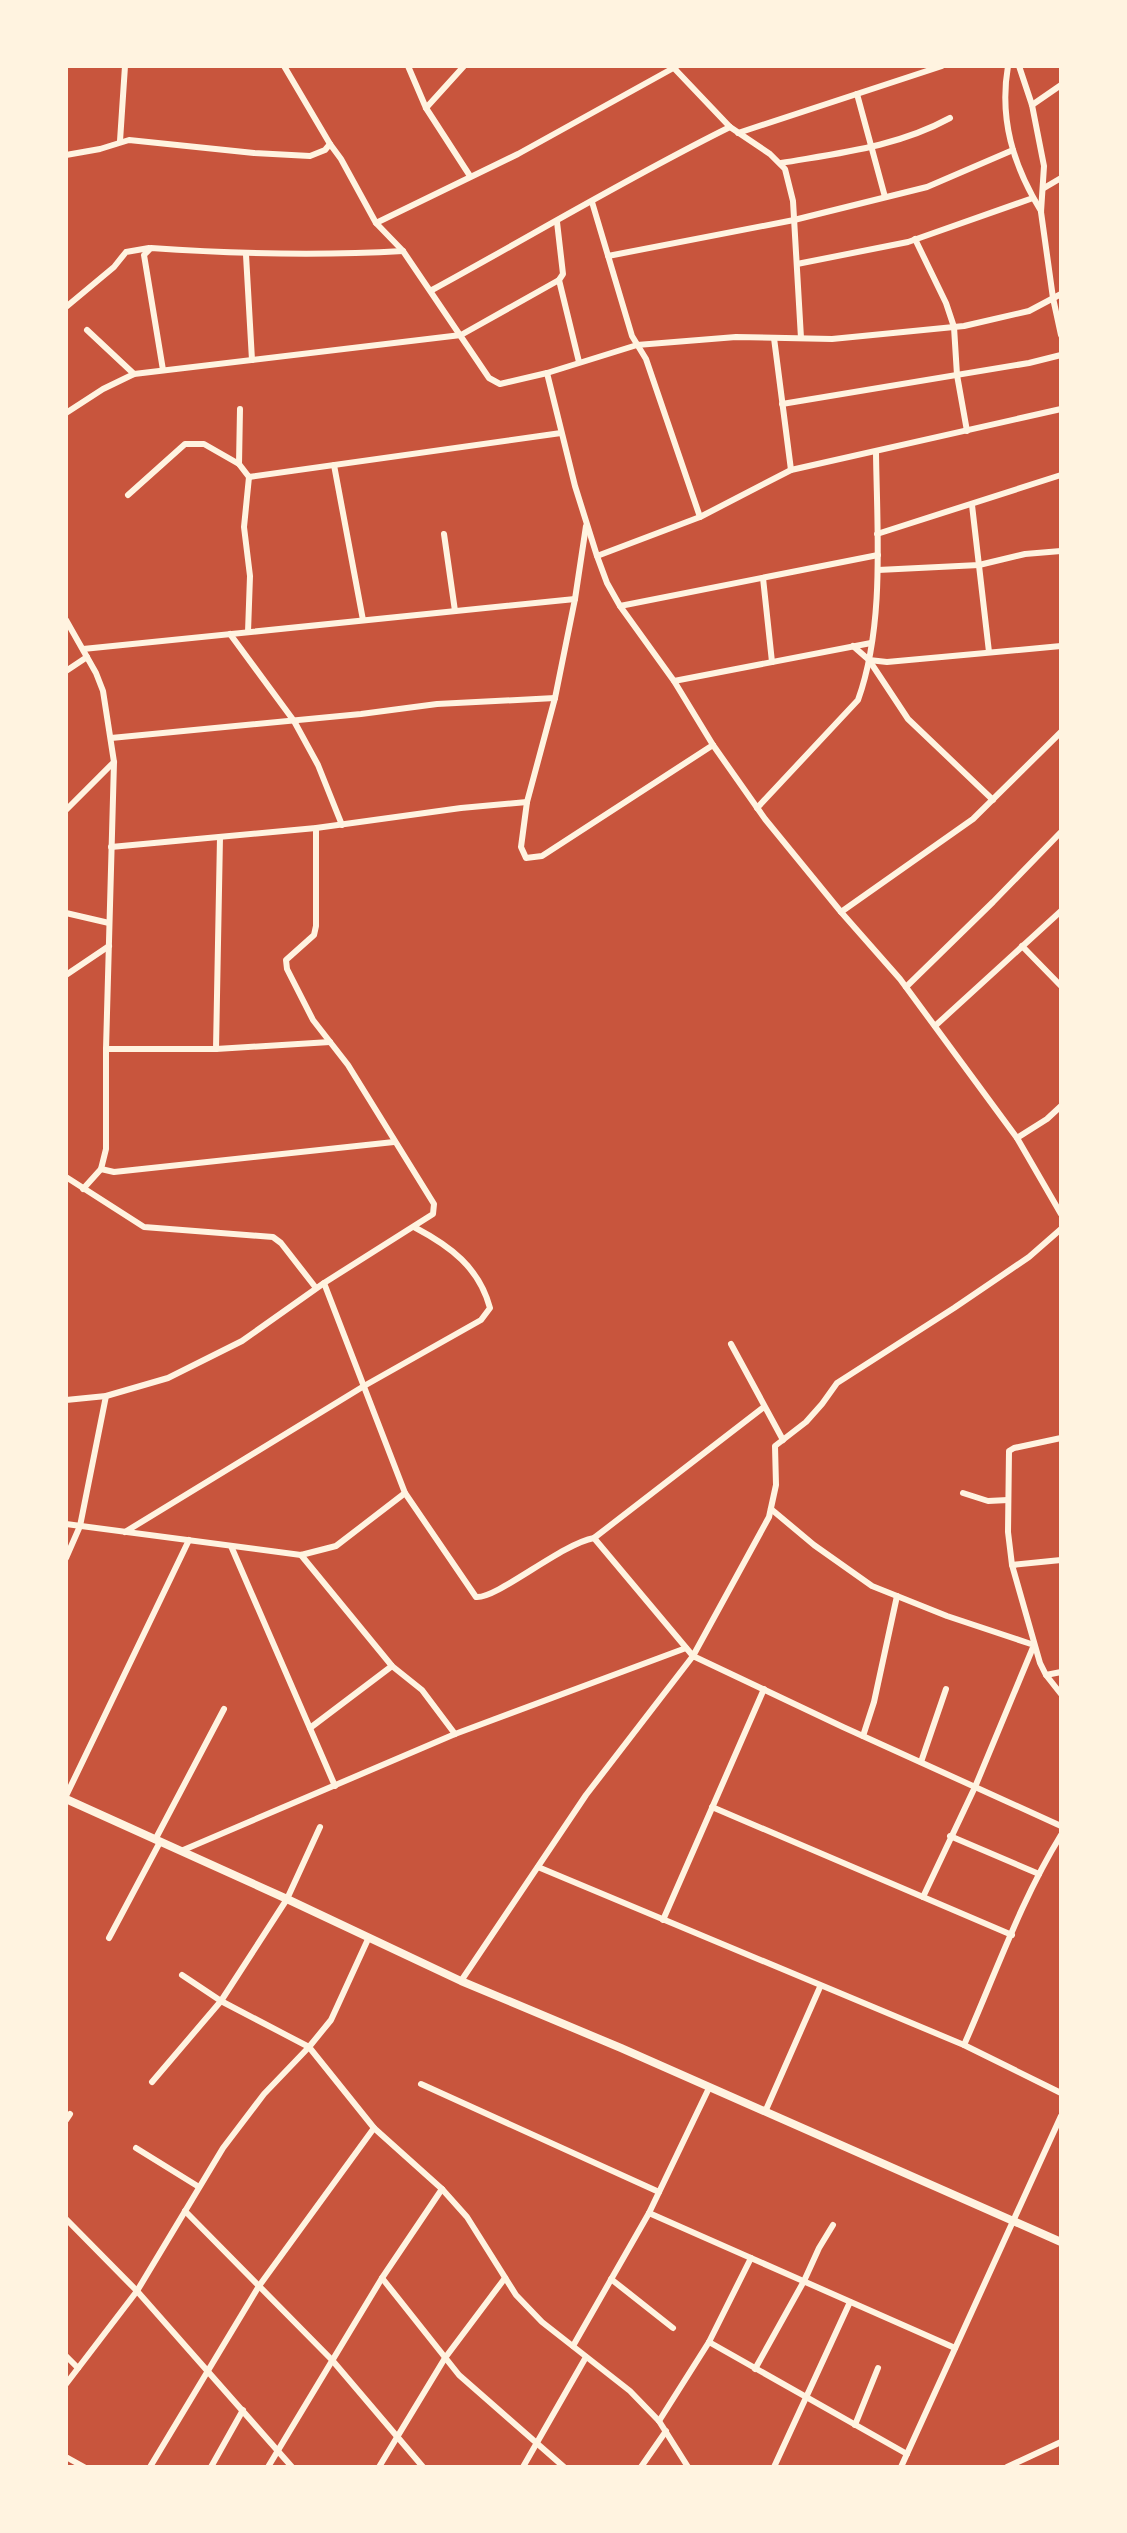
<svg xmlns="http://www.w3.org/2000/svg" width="1127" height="2533" font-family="'Source Serif 4',serif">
  <rect width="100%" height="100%" fill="#c8553d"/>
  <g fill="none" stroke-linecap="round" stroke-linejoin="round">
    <g stroke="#fff3e0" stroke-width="6">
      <path d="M284,66L330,144L341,159L376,223L403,251L489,378L500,384L547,373L637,345L736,337L832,339L964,326L1029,311L1061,294"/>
      <path d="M408,66L426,108L470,176"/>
      <path d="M672,66L730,127L770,154L785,169L793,201L801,338"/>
      <path d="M1008,66C999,119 1013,165 1041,211"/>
      <path d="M1019,66L1032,105L1044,166L1041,212L1053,298L1061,335"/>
      <path d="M857,94L885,197"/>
      <path d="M1032,105L1061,85"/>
      <path d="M426,108L464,66"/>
      <path d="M738,133L942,66"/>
      <path d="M120,141L125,66"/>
      <path d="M66,155L100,149L129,140L254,153L310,156L325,150L330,144"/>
      <path d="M781,163C839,153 897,147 950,118"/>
      <path d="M1044,188L1061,178"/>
      <path d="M592,202L632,336L646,359L700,517"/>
      <path d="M557,222L563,274L559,280L579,362"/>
      <path d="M376,223L518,154L677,66"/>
      <path d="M915,239L946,303L954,327L957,375L967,431"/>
      <path d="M246,255L252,360"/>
      <path d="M608,256L794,220L927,187L1013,150"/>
      <path d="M797,264L908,242L1033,198"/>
      <path d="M432,290C531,236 629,177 730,127"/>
      <path d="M66,307L114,267L126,252L149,248"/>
      <path d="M87,330L134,374"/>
      <path d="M774,338L791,470"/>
      <path d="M163,370L144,255L151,248C237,254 317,256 403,251"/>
      <path d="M547,373L575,486L597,556L607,583L620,606L674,681L713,745L765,819L841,912L900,979L1017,1138L1061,1214"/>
      <path d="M782,404L1029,363L1061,355"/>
      <path d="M240,409L239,464L249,477L561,433"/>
      <path d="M66,413L103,389L134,374L461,335L559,280"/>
      <path d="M334,465L363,620"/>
      <path d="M128,495L185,444H204L239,464"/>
      <path d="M972,505L989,652"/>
      <path d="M586,526L575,599L555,698L527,802L521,847L526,858L542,856L713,745"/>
      <path d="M444,534L455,611"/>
      <path d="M877,534L1061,475"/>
      <path d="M597,556L700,517L791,470L1061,409"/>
      <path d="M878,570L979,565L1025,554L1061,551"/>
      <path d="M763,578L772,662"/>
      <path d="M620,606L878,555"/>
      <path d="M66,620L96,673L103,691L114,762L106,1049V1149L101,1169L83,1189"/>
      <path d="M248,632L250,576L244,527L249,477"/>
      <path d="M230,634L294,721L318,765L342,825"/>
      <path d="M853,646L869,660L908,719L993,800"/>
      <path d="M83,649L575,599"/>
      <path d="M869,660L887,662L1061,646"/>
      <path d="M66,671L87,657"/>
      <path d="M674,681L871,643"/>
      <path d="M111,738L361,714L437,704L555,698"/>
      <path d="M757,808L858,700C885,625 877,531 876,453"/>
      <path d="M66,810L114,762"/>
      <path d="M111,847L316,828L461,808L527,802"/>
      <path d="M841,912L973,819L1061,732"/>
      <path d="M66,913L109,923"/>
      <path d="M1022,946L1061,986"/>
      <path d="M66,975L109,946"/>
      <path d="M906,987L993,902L1061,832"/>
      <path d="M935,1026L1061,911"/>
      <path d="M106,1049H216L330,1042"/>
      <path d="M216,1049L220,837"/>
      <path d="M1017,1138L1047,1119L1061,1106"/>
      <path d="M101,1169L114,1172L394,1142"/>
      <path d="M66,1177L144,1227L273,1237L281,1243L316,1288"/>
      <path d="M324,1283L405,1493L476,1597C497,1599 561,1544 594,1538L764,1407"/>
      <path d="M731,1344L783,1440"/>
      <path d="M66,1400L106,1396L168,1378L242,1341L324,1283L433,1214L434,1204L348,1065L313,1020L287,969L286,960L314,935L316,926V828"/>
      <path d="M963,1493L988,1501L1008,1500"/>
      <path d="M771,1509L814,1545L872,1586L947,1616L1034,1645L975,1787L923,1897"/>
      <path d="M66,1524L301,1555L336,1546L405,1493"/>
      <path d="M125,1532L364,1386L481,1320L490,1308C479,1267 450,1246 414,1227"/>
      <path d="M594,1538L693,1656L769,1517L776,1485L775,1446L806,1422L822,1404L837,1383L954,1308L1029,1257L1061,1229"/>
      <path d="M231,1546L335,1786"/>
      <path d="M301,1555L392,1666L422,1690L455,1734"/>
      <path d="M66,1558L80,1526L106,1396"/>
      <path d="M1061,1560L1012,1565L1040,1663L1046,1675L1061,1694"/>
      <path d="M1012,1565L1008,1532L1009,1451L1014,1448L1061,1438"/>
      <path d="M1046,1675L1061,1672"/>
      <path d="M310,1728L392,1666"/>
      <path d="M863,1736L874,1702L897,1596"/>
      <path d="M921,1762L946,1689"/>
      <path d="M66,1796L189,1540"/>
      <path d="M712,1807L1012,1935"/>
      <path d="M1061,1835C1021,1900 995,1975 964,2045L1061,2093"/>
      <path d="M950,1836L1039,1874"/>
      <path d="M155,1840L224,1709"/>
      <path d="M181,1851L455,1734L686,1648"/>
      <path d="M538,1867L964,2045"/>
      <path d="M663,1920L764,1689"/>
      <path d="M369,1937L331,2020L309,2047L374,2128L442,2189L467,2217L516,2295L542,2322L630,2391L659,2421L688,2467"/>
      <path d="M109,1938L160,1842"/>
      <path d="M461,1981L586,1795L693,1656L843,1727L1061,1826"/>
      <path d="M152,2082L221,2001L287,1899L320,1827"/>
      <path d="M421,2084L659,2192"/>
      <path d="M765,2112L820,1987"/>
      <path d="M66,2120L70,2114"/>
      <path d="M136,2148L199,2187"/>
      <path d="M185,2211L332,2360L423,2467"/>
      <path d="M649,2213L955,2348"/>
      <path d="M66,2219L137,2291L292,2467"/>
      <path d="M382,2278L459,2375L564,2467"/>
      <path d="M611,2279L673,2328"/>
      <path d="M709,2342L907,2454"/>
      <path d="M573,2346L649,2213L709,2088"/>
      <path d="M66,2356L78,2368"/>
      <path d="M755,2369L804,2281L819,2248L833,2225"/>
      <path d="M66,2384L137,2291L223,2148L264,2094L309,2047L221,2001L182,1975"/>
      <path d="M659,2421L709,2342L751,2258"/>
      <path d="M855,2425L878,2368"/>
      <path d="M66,2457L84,2467"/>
      <path d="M150,2467L259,2286L374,2128"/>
      <path d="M211,2467L243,2410"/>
      <path d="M268,2467L382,2278L442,2189"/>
      <path d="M379,2467L445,2358L505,2278"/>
      <path d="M523,2467L586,2357"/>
      <path d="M641,2467L666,2431"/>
      <path d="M774,2467L850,2302"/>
      <path d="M901,2467L1061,2116"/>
      <path d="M1007,2467L1061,2442"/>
    </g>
    <path stroke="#fff3e0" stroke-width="8" d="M66,1799L287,1899L461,1981L621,2048L1061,2242"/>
  </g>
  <rect width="1127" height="2533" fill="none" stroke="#fff3e0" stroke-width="136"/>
</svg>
